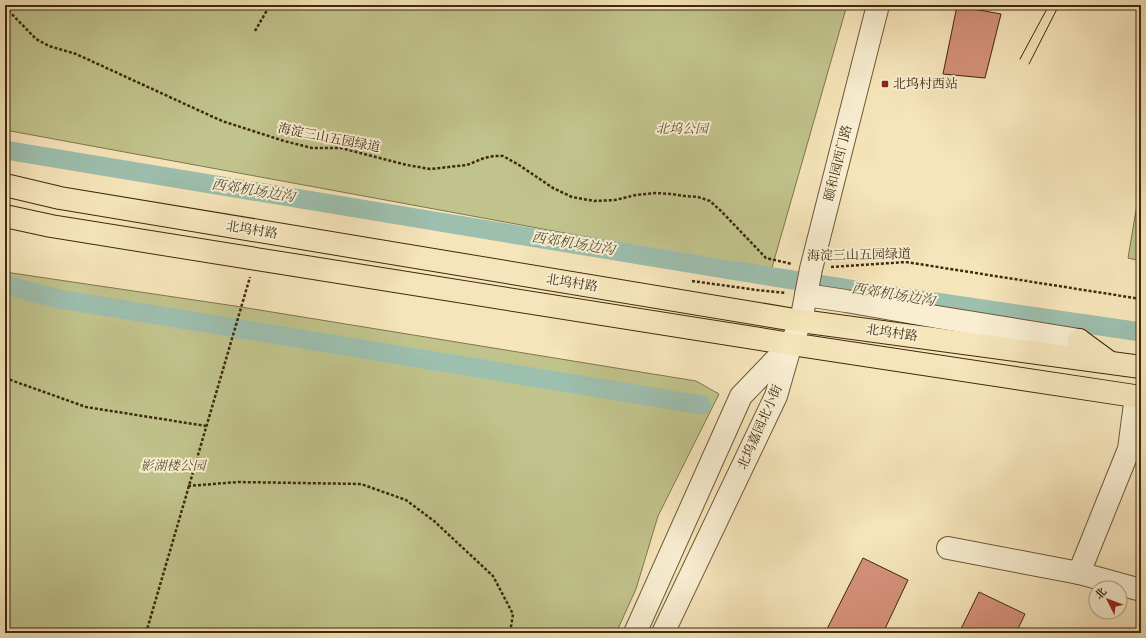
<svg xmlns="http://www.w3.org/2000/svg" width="1146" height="638" font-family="'Libre Bodoni','Noto Serif SC',serif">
  <rect width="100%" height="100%" fill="#f6e5ba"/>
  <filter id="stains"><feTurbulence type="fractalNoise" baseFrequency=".005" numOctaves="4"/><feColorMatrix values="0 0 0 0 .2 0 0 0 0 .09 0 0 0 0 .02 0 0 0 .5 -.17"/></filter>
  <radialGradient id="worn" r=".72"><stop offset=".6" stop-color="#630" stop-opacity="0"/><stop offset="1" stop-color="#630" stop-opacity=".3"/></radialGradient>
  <g fill="#c1c38c" stroke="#80764c">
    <path d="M5,5H847L771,271L5,130Z"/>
    <path d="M1141,181V261L1128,258Z"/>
    <path d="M5,272L235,306L696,381L719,394L658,516L636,589L616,633H5Z"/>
  </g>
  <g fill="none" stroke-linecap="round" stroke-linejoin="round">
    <g stroke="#9dbfae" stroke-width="19">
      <path d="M5,150L730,270L874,293L1141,332"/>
      <path d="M5,285L59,299L702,405"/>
    </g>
  </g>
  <g fill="#d5927b" stroke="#3f290d">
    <path d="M957,6L1001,14L985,78L943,74Z"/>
    <path d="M863,558L908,580L883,633H825Z"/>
    <path d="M979,592L1025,614L1016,633H959Z"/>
  </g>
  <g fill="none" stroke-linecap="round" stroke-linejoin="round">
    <defs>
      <g id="minor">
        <path d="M806,295L846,301L937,317L1079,340"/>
        <path d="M948,548L1079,573L1141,590"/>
        <path d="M1079,573L1129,449L1136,396"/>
        <path d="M635,633L741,396L789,346"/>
        <path d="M663,633L776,396L791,344L801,321L811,269L878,5"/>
      </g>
      <g id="major">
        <path d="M5,185L60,198L801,321L1141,367"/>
        <path d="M5,216L51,226L256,259L791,344L1141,397"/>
        <path d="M1079,340L1109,362"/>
      </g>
    </defs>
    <use href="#minor" stroke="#6d5838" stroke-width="24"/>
    <use href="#major" stroke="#3f290d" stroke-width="24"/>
    <g stroke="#3f290d" stroke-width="2.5" stroke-dasharray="3 2" stroke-linecap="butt">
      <path d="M5,7L36,39L49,46L76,54L222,121L284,141L312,148H341L407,165L430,169L467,165L484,158L494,156H503L519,165L553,188L572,197L594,201L615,200L636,195L656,193L671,194L685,196L698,197L710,201L721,211L766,258L792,264"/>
      <path d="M255,31L270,5"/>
      <path d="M831,267L906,262L1141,299"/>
      <path d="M692,281L757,290L786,293"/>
      <path d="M5,378L86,407L206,426"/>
      <path d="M188,486L238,482L361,484L406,500L434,521L493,576L513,614L510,633"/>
      <path d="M146,633L250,277"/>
    </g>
    <use href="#minor" stroke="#f9eed2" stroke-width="22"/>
    <use href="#major" stroke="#f6e5ba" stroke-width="22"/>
    <g stroke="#3f290d" stroke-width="1">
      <path d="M1020,59L1049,5"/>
      <path d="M1029,64L1059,5"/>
    </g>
  </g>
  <rect fill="#8f2418" stroke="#f9eed2" stroke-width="1.5" x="881" y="80" width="8" height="8" rx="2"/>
  <g text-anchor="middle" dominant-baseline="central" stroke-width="4" stroke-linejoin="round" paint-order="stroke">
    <g font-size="13" fill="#3f290d" stroke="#f9eed2" text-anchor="start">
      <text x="893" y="84">北坞村西站</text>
    </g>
    <g font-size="13" font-style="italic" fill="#60502d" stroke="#f9eed2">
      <text x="682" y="129">北坞公园</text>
      <text x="173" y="466">影湖楼公园</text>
    </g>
    <g font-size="13" fill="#3f290d" stroke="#f9eed2">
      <text transform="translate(329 138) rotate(11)">海淀三山五园绿道</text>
      <text transform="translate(838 163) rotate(-76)">颐和园西门路</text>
      <text transform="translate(252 230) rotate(9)">北坞村路</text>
      <text transform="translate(859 255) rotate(-1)">海淀三山五园绿道</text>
      <text transform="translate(572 283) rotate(9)">北坞村路</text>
      <text transform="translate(892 333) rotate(8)">北坞村路</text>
      <text transform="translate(760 427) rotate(-66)">北坞嘉园北小街</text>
    </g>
    <g font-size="14" font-style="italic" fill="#564e35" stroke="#f9eed2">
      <text transform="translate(253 191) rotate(9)">西郊机场边沟</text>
      <text transform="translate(573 244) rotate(9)">西郊机场边沟</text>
      <text transform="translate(893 295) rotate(9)">西郊机场边沟</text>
    </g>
  </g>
  <rect width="1146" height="638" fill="none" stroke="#f6e5ba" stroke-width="20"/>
  <rect x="6" y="6" width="1134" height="626" fill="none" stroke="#3f290d" stroke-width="2"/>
  <rect x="10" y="10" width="1126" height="618" fill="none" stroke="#3f290d"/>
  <g transform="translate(1108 600) rotate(312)"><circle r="19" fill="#f9eed2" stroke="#af9f83"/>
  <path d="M0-3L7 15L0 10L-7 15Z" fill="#8f2418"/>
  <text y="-6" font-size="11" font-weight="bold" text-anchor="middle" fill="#3f290d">北</text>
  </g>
  <rect width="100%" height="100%" filter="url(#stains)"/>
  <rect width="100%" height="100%" fill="url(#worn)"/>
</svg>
